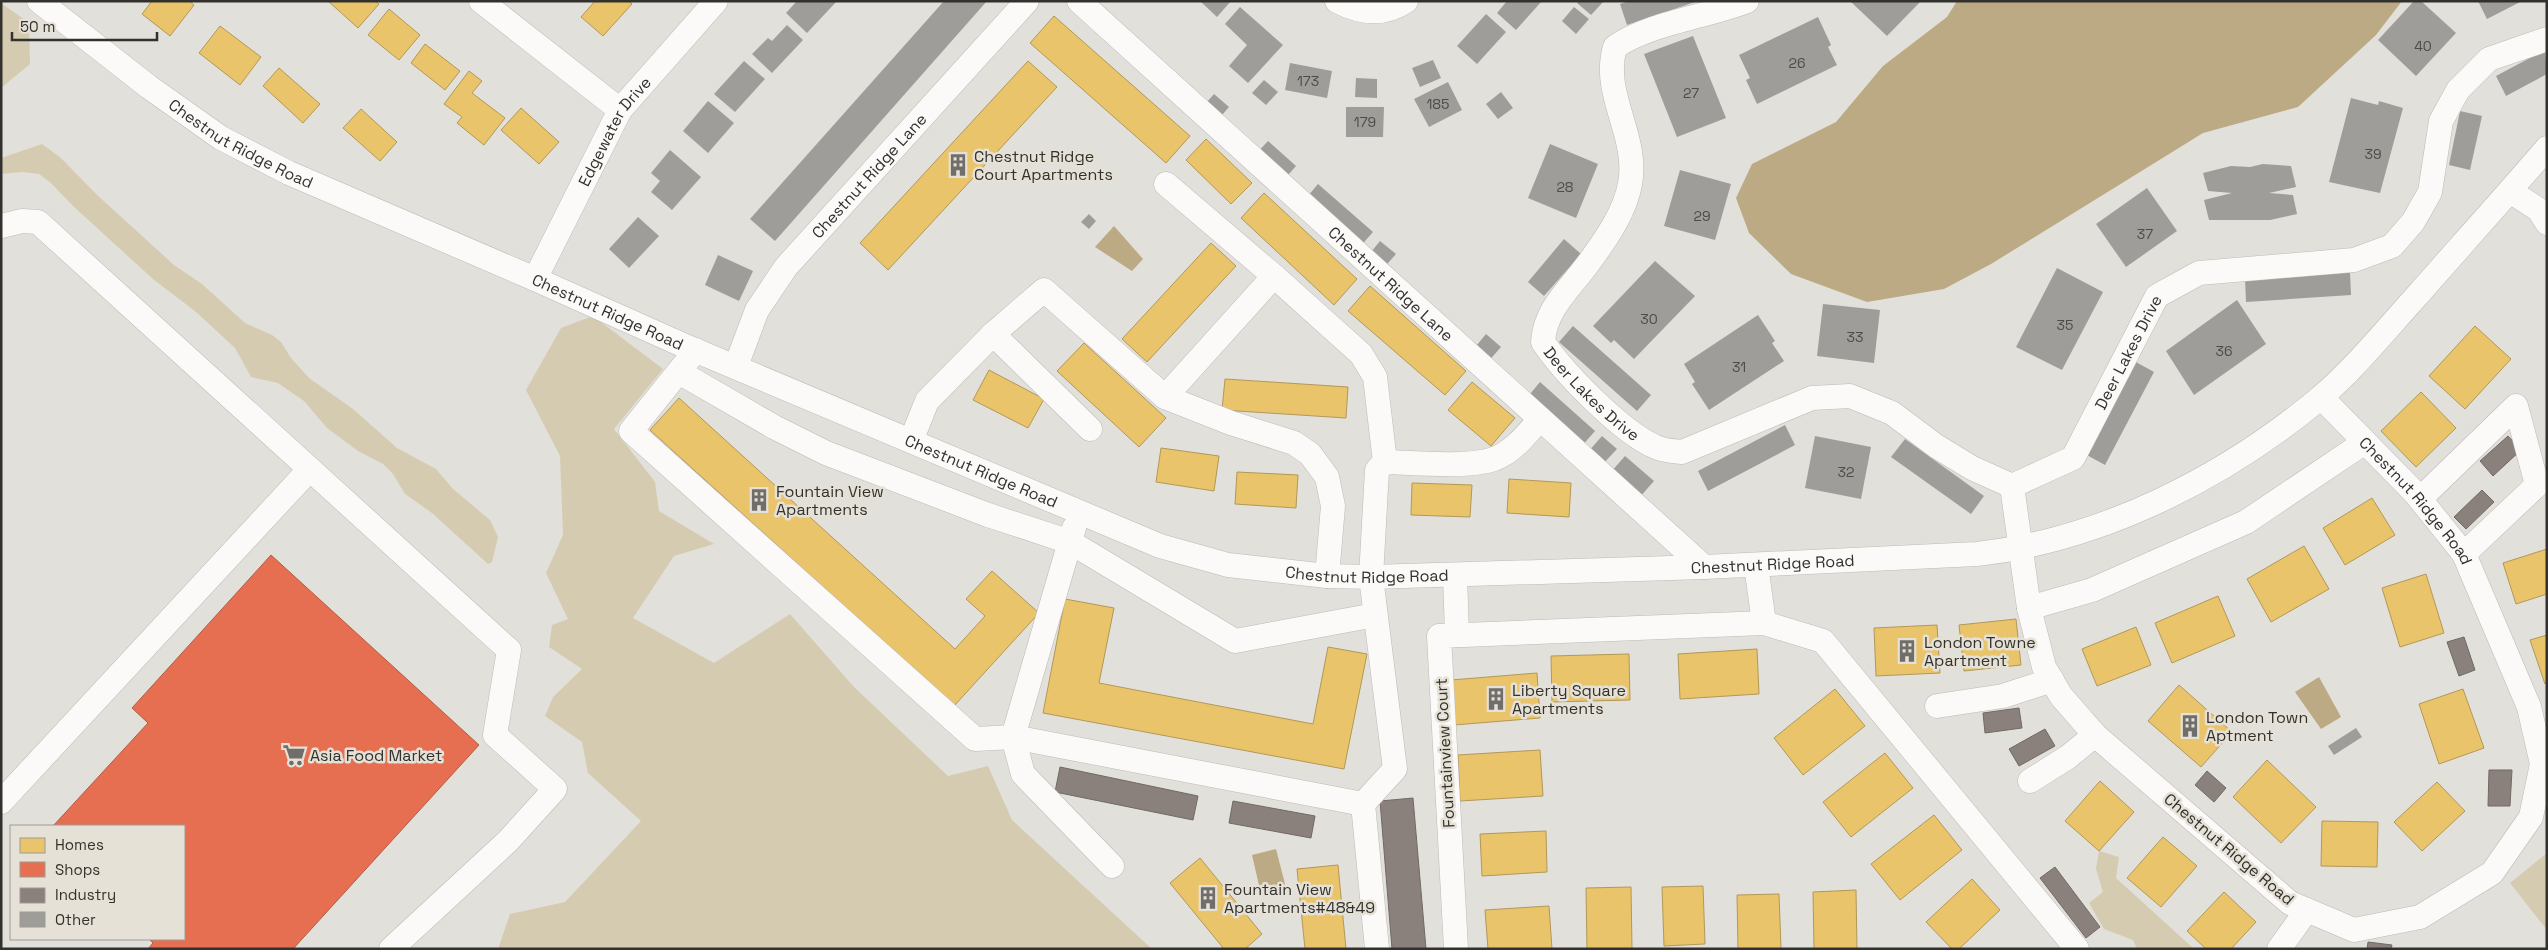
<svg xmlns="http://www.w3.org/2000/svg" width="2548" height="950" font-family="'Space Grotesk',sans-serif">
  <rect width="100%" height="100%" fill="#e2e0da"/>
  <g fill="#d5cbb1">
    <path d="M1,3L29,23L30,64L1,88Z"/>
    <path d="M42,144L61,158L96,194L174,265L202,284L245,323L272,335L281,342L291,358L309,378L353,409L397,448L436,469L453,489L490,520L498,537L492,562L488,564L432,513L405,494L393,474L383,464L358,451L327,428L304,401L278,383L251,377L235,348L196,312L153,279L73,206L51,183L39,174L23,172L1,174V158Z"/>
    <path d="M593,316L663,369L614,429L655,482L659,511L714,544L674,556L633,618L714,663L790,614L854,687L948,776L988,766L1012,820L1152,949H498L510,914L565,902L641,821L588,773L582,742L545,716L553,697L582,669L549,647L552,625L568,619L546,573L563,535L560,456L526,390L561,328Z"/>
    <path d="M2099,851L2119,857L2116,878L2194,949H2137L2133,940L2104,929L2089,903L2103,892L2096,869Z"/>
    <path d="M2547,853V930L2510,883Z"/>
  </g>
  <g fill="#bbaa83">
    <path d="M1957,1H2402L2376,35L2298,107L2203,133L1991,264L1944,289L1867,302L1791,274L1749,233L1736,198L1752,164L1836,122L1883,66L1947,17Z"/>
    <path d="M1114,226L1143,259L1132,271L1095,247Z"/>
    <path d="M2319,677L2341,717L2321,729L2295,692Z"/>
    <path d="M1276,849L1286,888L1261,894L1252,855Z"/>
  </g>
  <g fill="#e9c46a" stroke="#b29858">
    <path d="M152,1H189L194,5L170,36L142,14Z"/>
    <path d="M328,1H375L379,4L358,28Z"/>
    <path d="M595,1H629L632,4L603,36L581,17Z"/>
    <path d="M389,9L420,35L399,60L368,35Z"/>
    <path d="M1054,16L1190,136L1166,163L1030,43Z"/>
    <path d="M220,26L261,57L240,85L199,53Z"/>
    <path d="M425,44L460,71L445,90L411,63Z"/>
    <path d="M1028,61L1057,87L888,270L860,243Z"/>
    <path d="M279,68L320,104L303,123L263,86Z"/>
    <path d="M469,71L482,81L472,93L505,118L484,145L457,123L462,117L444,104Z"/>
    <path d="M521,108L559,142L539,164L501,130Z"/>
    <path d="M361,109L397,142L380,161L343,128Z"/>
    <path d="M1206,139L1252,183L1231,204L1186,160Z"/>
    <path d="M1264,193L1357,279L1334,305L1241,218Z"/>
    <path d="M1211,243L1236,266L1147,362L1122,339Z"/>
    <path d="M1370,286L1466,371L1445,395L1348,311Z"/>
    <path d="M2475,326L2511,359L2465,409L2429,376Z"/>
    <path d="M1084,343L1166,418L1139,447L1057,371Z"/>
    <path d="M989,370L1044,399L1028,428L973,400Z"/>
    <path d="M1225,379L1348,387L1346,418L1222,410Z"/>
    <path d="M1472,382L1515,418L1491,446L1448,410Z"/>
    <path d="M2421,392L2456,428L2416,467L2381,431Z"/>
    <path d="M679,398L955,649L985,616L966,599L992,571L1039,613L954,706L650,430Z"/>
    <path d="M1161,448L1219,456L1214,491L1156,482Z"/>
    <path d="M1237,472L1298,475L1296,508L1235,504Z"/>
    <path d="M1509,479L1571,483L1569,517L1507,513Z"/>
    <path d="M1412,483L1472,485L1470,517L1411,515Z"/>
    <path d="M2372,498L2395,535L2345,565L2323,528Z"/>
    <path d="M2304,546L2329,589L2271,622L2247,579Z"/>
    <path d="M2547,549V594L2516,604L2503,563Z"/>
    <path d="M2426,574L2444,633L2400,647L2382,588Z"/>
    <path d="M2218,596L2235,636L2172,663L2155,623Z"/>
    <path d="M1065,599L1114,608L1099,683L1313,724L1328,647L1367,654L1344,769L1043,713Z"/>
    <path d="M2016,619L2021,665L1964,671L1959,625Z"/>
    <path d="M1937,625L1940,673L1876,676L1874,628Z"/>
    <path d="M2136,627L2151,665L2097,686L2082,649Z"/>
    <path d="M2547,635V683L2545,684L2530,640Z"/>
    <path d="M1757,649L1759,694L1680,699L1678,654Z"/>
    <path d="M1629,654L1630,700L1552,702L1551,656Z"/>
    <path d="M1537,673L1540,718L1454,725L1451,680Z"/>
    <path d="M2179,685L2232,732L2201,767L2148,721Z"/>
    <path d="M1835,689L1865,726L1803,775L1774,738Z"/>
    <path d="M2463,689L2484,748L2439,764L2419,704Z"/>
    <path d="M1540,750L1543,796L1460,801L1458,755Z"/>
    <path d="M1885,753L1913,788L1851,837L1823,802Z"/>
    <path d="M2267,760L2316,807L2281,843L2233,797Z"/>
    <path d="M2100,781L2134,812L2099,851L2065,821Z"/>
    <path d="M2437,782L2465,811L2422,851L2394,822Z"/>
    <path d="M1934,815L1962,850L1900,900L1871,864Z"/>
    <path d="M2322,821L2378,822L2377,867L2321,866Z"/>
    <path d="M1546,831L1547,872L1482,876L1480,834Z"/>
    <path d="M2163,837L2197,866L2161,907L2127,878Z"/>
    <path d="M1200,858L1262,934L1245,949H1224L1170,883Z"/>
    <path d="M1338,865L1346,949H1305L1297,869Z"/>
    <path d="M1972,879L2000,910L1959,949H1952L1926,922Z"/>
    <path d="M1703,886L1705,944L1664,946L1662,887Z"/>
    <path d="M1631,887L1632,949H1587L1586,888Z"/>
    <path d="M1856,890L1857,949H1814L1813,892Z"/>
    <path d="M2224,892L2256,922L2231,949H2206L2187,931Z"/>
    <path d="M1779,894L1781,949H1738L1737,895Z"/>
    <path d="M1549,906L1552,949H1488L1485,910Z"/>
  </g>
  <path fill="#e76f51" stroke="#b15c46" d="M271,555L479,745L293,949H148L153,943L149,939H184V826H53L148,723L132,708Z"/>
  <g fill="#8a817c" stroke="#706964">
    <path d="M2508,436L2521,450L2493,476L2480,461Z"/>
    <path d="M2482,490L2494,502L2466,529L2454,517Z"/>
    <path d="M2464,637L2475,670L2459,676L2447,642Z"/>
    <path d="M2019,708L2022,728L1985,733L1983,713Z"/>
    <path d="M2045,729L2055,746L2019,766L2009,749Z"/>
    <path d="M1060,767L1198,796L1193,820L1055,792Z"/>
    <path d="M2489,770H2512L2510,806H2488Z"/>
    <path d="M2207,771L2226,788L2214,802L2195,785Z"/>
    <path d="M1413,798L1426,949H1392L1380,801Z"/>
    <path d="M1233,801L1315,816L1311,838L1229,823Z"/>
    <path d="M2055,867L2100,927L2086,938L2040,878Z"/>
    <path d="M2368,942L2392,945L2391,949H2367Z"/>
  </g>
  <g fill="#9e9d99">
    <path d="M797,1H837L807,33L786,13Z"/>
    <path d="M944,1H987L775,241L750,219Z"/>
    <path d="M1200,1H1231L1217,17Z"/>
    <path d="M1507,1H1542L1516,30L1497,13Z"/>
    <path d="M1579,1H1604L1591,15L1577,3Z"/>
    <path d="M1629,1H1695V2L1627,25L1620,4Z"/>
    <path d="M1850,1H1921L1887,36Z"/>
    <path d="M2414,1H2421L2456,33L2416,76L2378,40Z"/>
    <path d="M2478,1H2522L2487,19Z"/>
    <path d="M1240,7L1283,45L1248,83L1229,66L1247,45L1225,24Z"/>
    <path d="M1574,7L1589,19L1576,34L1562,21Z"/>
    <path d="M1486,14L1506,32L1477,64L1457,46Z"/>
    <path d="M1818,17L1831,45L1828,47L1837,65L1757,104L1746,80L1750,78L1739,55Z"/>
    <path d="M787,25L803,40L772,73L752,54L768,38L772,41Z"/>
    <path d="M1693,36L1726,118L1677,137L1644,54Z"/>
    <path d="M2545,50L2547,74L2506,96L2496,76Z"/>
    <path d="M1433,60L1441,78L1420,87L1412,68Z"/>
    <path d="M744,61L765,79L735,112L714,94Z"/>
    <path d="M1290,63L1332,71L1327,98L1285,90Z"/>
    <path d="M1356,78L1377,79V98L1355,97Z"/>
    <path d="M1264,80L1278,92L1266,105L1252,93Z"/>
    <path d="M1448,82L1462,110L1429,127L1414,99Z"/>
    <path d="M1501,92L1513,108L1498,119L1486,104Z"/>
    <path d="M1214,94L1229,107L1215,123L1200,110Z"/>
    <path d="M2351,98L2378,105L2379,101L2403,108L2380,193L2329,182Z"/>
    <path d="M708,101L734,123L708,153L683,131Z"/>
    <path d="M1346,107H1384L1383,137H1346Z"/>
    <path d="M2460,111L2482,116L2470,170L2449,165Z"/>
    <path d="M1268,141L1296,166L1282,182L1253,157Z"/>
    <path d="M1550,144L1598,164L1576,218L1528,198Z"/>
    <path d="M670,150L701,177L672,210L651,192L660,181L651,173Z"/>
    <path d="M2263,164L2291,166L2296,187L2269,193L2293,195L2297,214L2270,220H2209L2204,200L2232,193L2208,191L2203,173L2231,166L2250,167Z"/>
    <path d="M1680,170L1731,184L1715,240L1664,226Z"/>
    <path d="M1318,184L1373,232L1358,249L1303,202Z"/>
    <path d="M2147,188L2177,231L2126,267L2096,224Z"/>
    <path d="M1089,214L1096,221L1089,229L1081,222Z"/>
    <path d="M638,217L659,236L629,268L609,249Z"/>
    <path d="M1564,239L1581,254L1544,296L1528,282Z"/>
    <path d="M1380,241L1396,254L1382,270L1367,257Z"/>
    <path d="M718,255L753,271L739,301L705,285Z"/>
    <path d="M1655,261L1695,296L1634,359L1614,340L1611,343L1593,326Z"/>
    <path d="M2057,268L2103,292L2062,370L2016,347Z"/>
    <path d="M2350,272L2351,295L2246,302L2245,278Z"/>
    <path d="M2237,300L2266,344L2194,395L2166,351Z"/>
    <path d="M1823,304L1880,310L1874,363L1817,356Z"/>
    <path d="M1758,315L1775,341L1772,343L1784,361L1709,410L1692,384L1695,382L1684,364Z"/>
    <path d="M1573,326L1651,395L1637,411L1559,342Z"/>
    <path d="M1486,334L1501,347L1487,363L1472,351Z"/>
    <path d="M2134,361L2154,372L2105,465L2085,454Z"/>
    <path d="M1540,382L1595,431L1581,447L1526,399Z"/>
    <path d="M1785,425L1795,445L1708,491L1698,471Z"/>
    <path d="M1602,436L1617,449L1602,465L1588,452Z"/>
    <path d="M1815,436L1871,447L1861,499L1805,488Z"/>
    <path d="M1905,439L1984,496L1971,514L1891,457Z"/>
    <path d="M1625,456L1654,481L1639,498L1611,472Z"/>
    <path d="M2356,728L2362,737L2334,755L2328,746Z"/>
  </g>
  <g fill="none" stroke-linecap="round" stroke-linejoin="round">
    <defs>
      <g id="minor">
        <path id="s1" d="M39,1L149,87L221,138L289,173L535,279L685,346L1160,546L1228,565L1327,576L1371,577L1704,567L1977,554C2102,540 2224,478 2320,398C2355,368 2384,332 2414,299C2458,249 2503,199 2547,148"/>
        <path d="M481,1L620,110"/>
        <path id="s2" d="M1079,1L1704,567"/>
        <path d="M1337,1C1360,13 1384,16 1406,1"/>
        <path id="s3" d="M1747,1C1706,17 1649,23 1615,47C1601,95 1639,135 1630,184C1625,212 1606,239 1590,261C1571,288 1545,308 1543,342C1563,372 1622,433 1656,447C1664,451 1673,451 1682,452L1812,398L1850,396L1892,413L1936,446L1972,468L2012,486"/>
        <path d="M1166,184L1274,276"/>
        <path d="M2510,191L2539,210L2547,223"/>
        <path d="M1,226L22,221L38,222L509,650L495,735L555,789L508,841L391,949"/>
        <path id="s4" d="M535,279L620,110L716,1"/>
        <path d="M993,334L1090,429"/>
        <path d="M696,350L631,431L975,739L1013,737L1363,804"/>
        <path id="s5" d="M736,366L757,310L786,267L1027,1"/>
        <path d="M679,372L774,427L826,453L988,515L1070,542L1235,641L1375,615"/>
        <path d="M1165,397L1274,276L1361,354L1375,377L1385,462"/>
        <path id="s6" d="M2321,397L2415,493L2464,554L2529,707L2542,764L2531,817L2492,873L2420,917L2354,930L2290,903L2095,735L2061,696L2044,667L2029,608L2012,486L2073,458L2157,296L2199,273L2354,260L2392,246L2413,222L2430,192L2441,121L2458,90L2489,59L2547,39"/>
        <path d="M911,441L927,401L993,334L1044,290L1165,397L1231,423L1294,443L1310,454L1327,477L1333,506L1327,576"/>
        <path d="M2420,499L2516,406L2537,485L2464,554"/>
        <path d="M1074,528L1013,737L1023,774L1112,866"/>
        <path d="M1756,565L1764,623"/>
        <path d="M1455,575L1457,635"/>
        <path d="M2029,608L2092,590L2246,522L2365,442"/>
        <path d="M1937,706L2003,696L2052,680"/>
        <path d="M2030,781L2068,757L2095,735"/>
        <path d="M1,802L310,469"/>
        <path d="M1377,949L1363,804L1395,769L1371,577L1377,470L1385,462C1415,463 1467,468 1494,459C1513,452 1527,434 1540,419"/>
        <path d="M1456,949L1439,636L1764,623L1823,641L2077,949"/>
        <path d="M2279,949L2307,910"/>
      </g>
    </defs>
    <use href="#minor" stroke="#bcbab5" stroke-width="25"/>
    <use href="#minor" stroke="#fbfaf9" stroke-width="24"/>
  </g>
  <defs>
    <symbol id="building-bare" viewBox="-9 -9 18 18"><path d="M-4-6H4V6H1V3H-1V6H-4ZM-2.5-4.3h1.7v1.8h-1.7ZM.8-4.3h1.7v1.8H.8ZM-2.5-1h1.7V.8h-1.7ZM.8-1h1.7V.8H.8Z" fill="#706e6a" stroke="#e6e1d6" stroke-width="2.5" paint-order="stroke"/></symbol>
    <symbol id="supermarket-bare" viewBox="-9 -9 18 18"><path d="M-6-5.5h2.5l.6 2H6L4.5 2H-2.5L-4.4-4H-6ZM-1.5 3.2a1.3 1.3 0 1 0 .1 0ZM3 3.2a1.3 1.3 0 1 0 .1 0Z" fill="#706e6a" stroke="#e6e1d6" stroke-width="2.5" paint-order="stroke"/></symbol>
  </defs>
  <g fill-rule="evenodd">
    <use href="#building-bare" x="942" y="149" width="32" height="32"/>
    <use href="#building-bare" x="743" y="484" width="32" height="32"/>
    <use href="#building-bare" x="1891" y="635" width="32" height="32"/>
    <use href="#building-bare" x="1480" y="683" width="32" height="32"/>
    <use href="#building-bare" x="2174" y="710" width="32" height="32"/>
    <use href="#supermarket-bare" x="278" y="739" width="32" height="32"/>
    <use href="#building-bare" x="1192" y="882" width="32" height="32"/>
  </g>
  <g text-anchor="middle" dominant-baseline="central" stroke-width="5" stroke-linejoin="round" paint-order="stroke">
    <g font-size="14" fill="#4e4c48">
      <text x="2423" y="46">40</text>
      <text x="1797" y="63">26</text>
      <text x="1308" y="81">173</text>
      <text x="1691" y="93">27</text>
      <text x="1438" y="104">185</text>
      <text x="1365" y="122">179</text>
      <text x="2373" y="154">39</text>
      <text x="1565" y="187">28</text>
      <text x="1702" y="216">29</text>
      <text x="2145" y="234">37</text>
      <text x="1649" y="319">30</text>
      <text x="2065" y="325">35</text>
      <text x="1855" y="337">33</text>
      <text x="2224" y="351">36</text>
      <text x="1739" y="367">31</text>
      <text x="1846" y="472">32</text>
    </g>
    <g font-size="16" fill="#33312d" stroke="#e6e1d6">
      <text stroke="none"><textPath href="#s4" startOffset="168">Edgewater Drive</textPath></text>
      <text stroke="none"><textPath href="#s1" startOffset="248">Chestnut Ridge Road</textPath></text>
      <text stroke="none"><textPath href="#s5" startOffset="235">Chestnut Ridge Lane</textPath></text>
      <text stroke="none"><textPath href="#s2" startOffset="421">Chestnut Ridge Lane</textPath></text>
      <text stroke="none"><textPath href="#s1" startOffset="652">Chestnut Ridge Road</textPath></text>
      <text stroke="none"><textPath href="#s6" startOffset="1494">Deer Lakes Drive</textPath></text>
      <text stroke="none"><textPath href="#s3" startOffset="534">Deer Lakes Drive</textPath></text>
      <text stroke="none"><textPath href="#s1" startOffset="1058">Chestnut Ridge Road</textPath></text>
      <text stroke="none"><textPath href="#s6" startOffset="141">Chestnut Ridge Road</textPath></text>
      <text stroke="none"><textPath href="#s1" startOffset="1868">Chestnut Ridge Road</textPath></text>
      <text stroke="none"><textPath href="#s1" startOffset="1462">Chestnut Ridge Road</textPath></text>
      <text transform="translate(1445 753) rotate(-93)">Fountainview Court</text>
      <text transform="translate(2229 849) rotate(40)">Chestnut Ridge Road</text>
    </g>
    <g font-size="16" fill="#33312d" stroke="#e6e1d6" text-anchor="start">
      <text x="974" y="156">Chestnut Ridge<tspan x="974" dy="18">Court Apartments</tspan></text>
      <text x="776" y="491">Fountain View<tspan x="776" dy="18">Apartments</tspan></text>
      <text x="1924" y="642">London Towne<tspan x="1924" dy="18">Apartment</tspan></text>
      <text x="1512" y="690">Liberty Square<tspan x="1512" dy="18">Apartments</tspan></text>
      <text x="2206" y="717">London Town<tspan x="2206" dy="18">Aptment</tspan></text>
      <text x="310" y="755">Asia Food Market</text>
      <text x="1224" y="889">Fountain View<tspan x="1224" dy="18">Apartments#48&amp;49</tspan></text>
    </g>
  </g>
  <rect width="2548" height="950" fill="none" stroke="#33312d" stroke-width="5"/>
  <rect x="10" y="825" width="175" height="115" fill="#e6e1d6" stroke="#9e9b92"/>
  <rect x="20" y="838" width="25" height="15" fill="#e9c46a" stroke="#9e9b92"/>
  <text x="55" y="850" font-size="15" fill="#33312d">Homes</text>
  <rect x="20" y="862" width="25" height="15" fill="#e76f51" stroke="#9e9b92"/>
  <text x="55" y="875" font-size="15" fill="#33312d">Shops</text>
  <rect x="20" y="888" width="25" height="15" fill="#8a817c" stroke="#9e9b92"/>
  <text x="55" y="900" font-size="15" fill="#33312d">Industry</text>
  <rect x="20" y="912" width="25" height="15" fill="#9e9d99" stroke="#9e9b92"/>
  <text x="55" y="925" font-size="15" fill="#33312d">Other</text>
  <path d="M12 32v8h145v-8" fill="none" stroke="#33312d" stroke-width="2.5"/>
  <text x="20" y="32" font-size="15" fill="#33312d" stroke="#e6e1d6" stroke-width="4" paint-order="stroke">50 m</text>
</svg>
